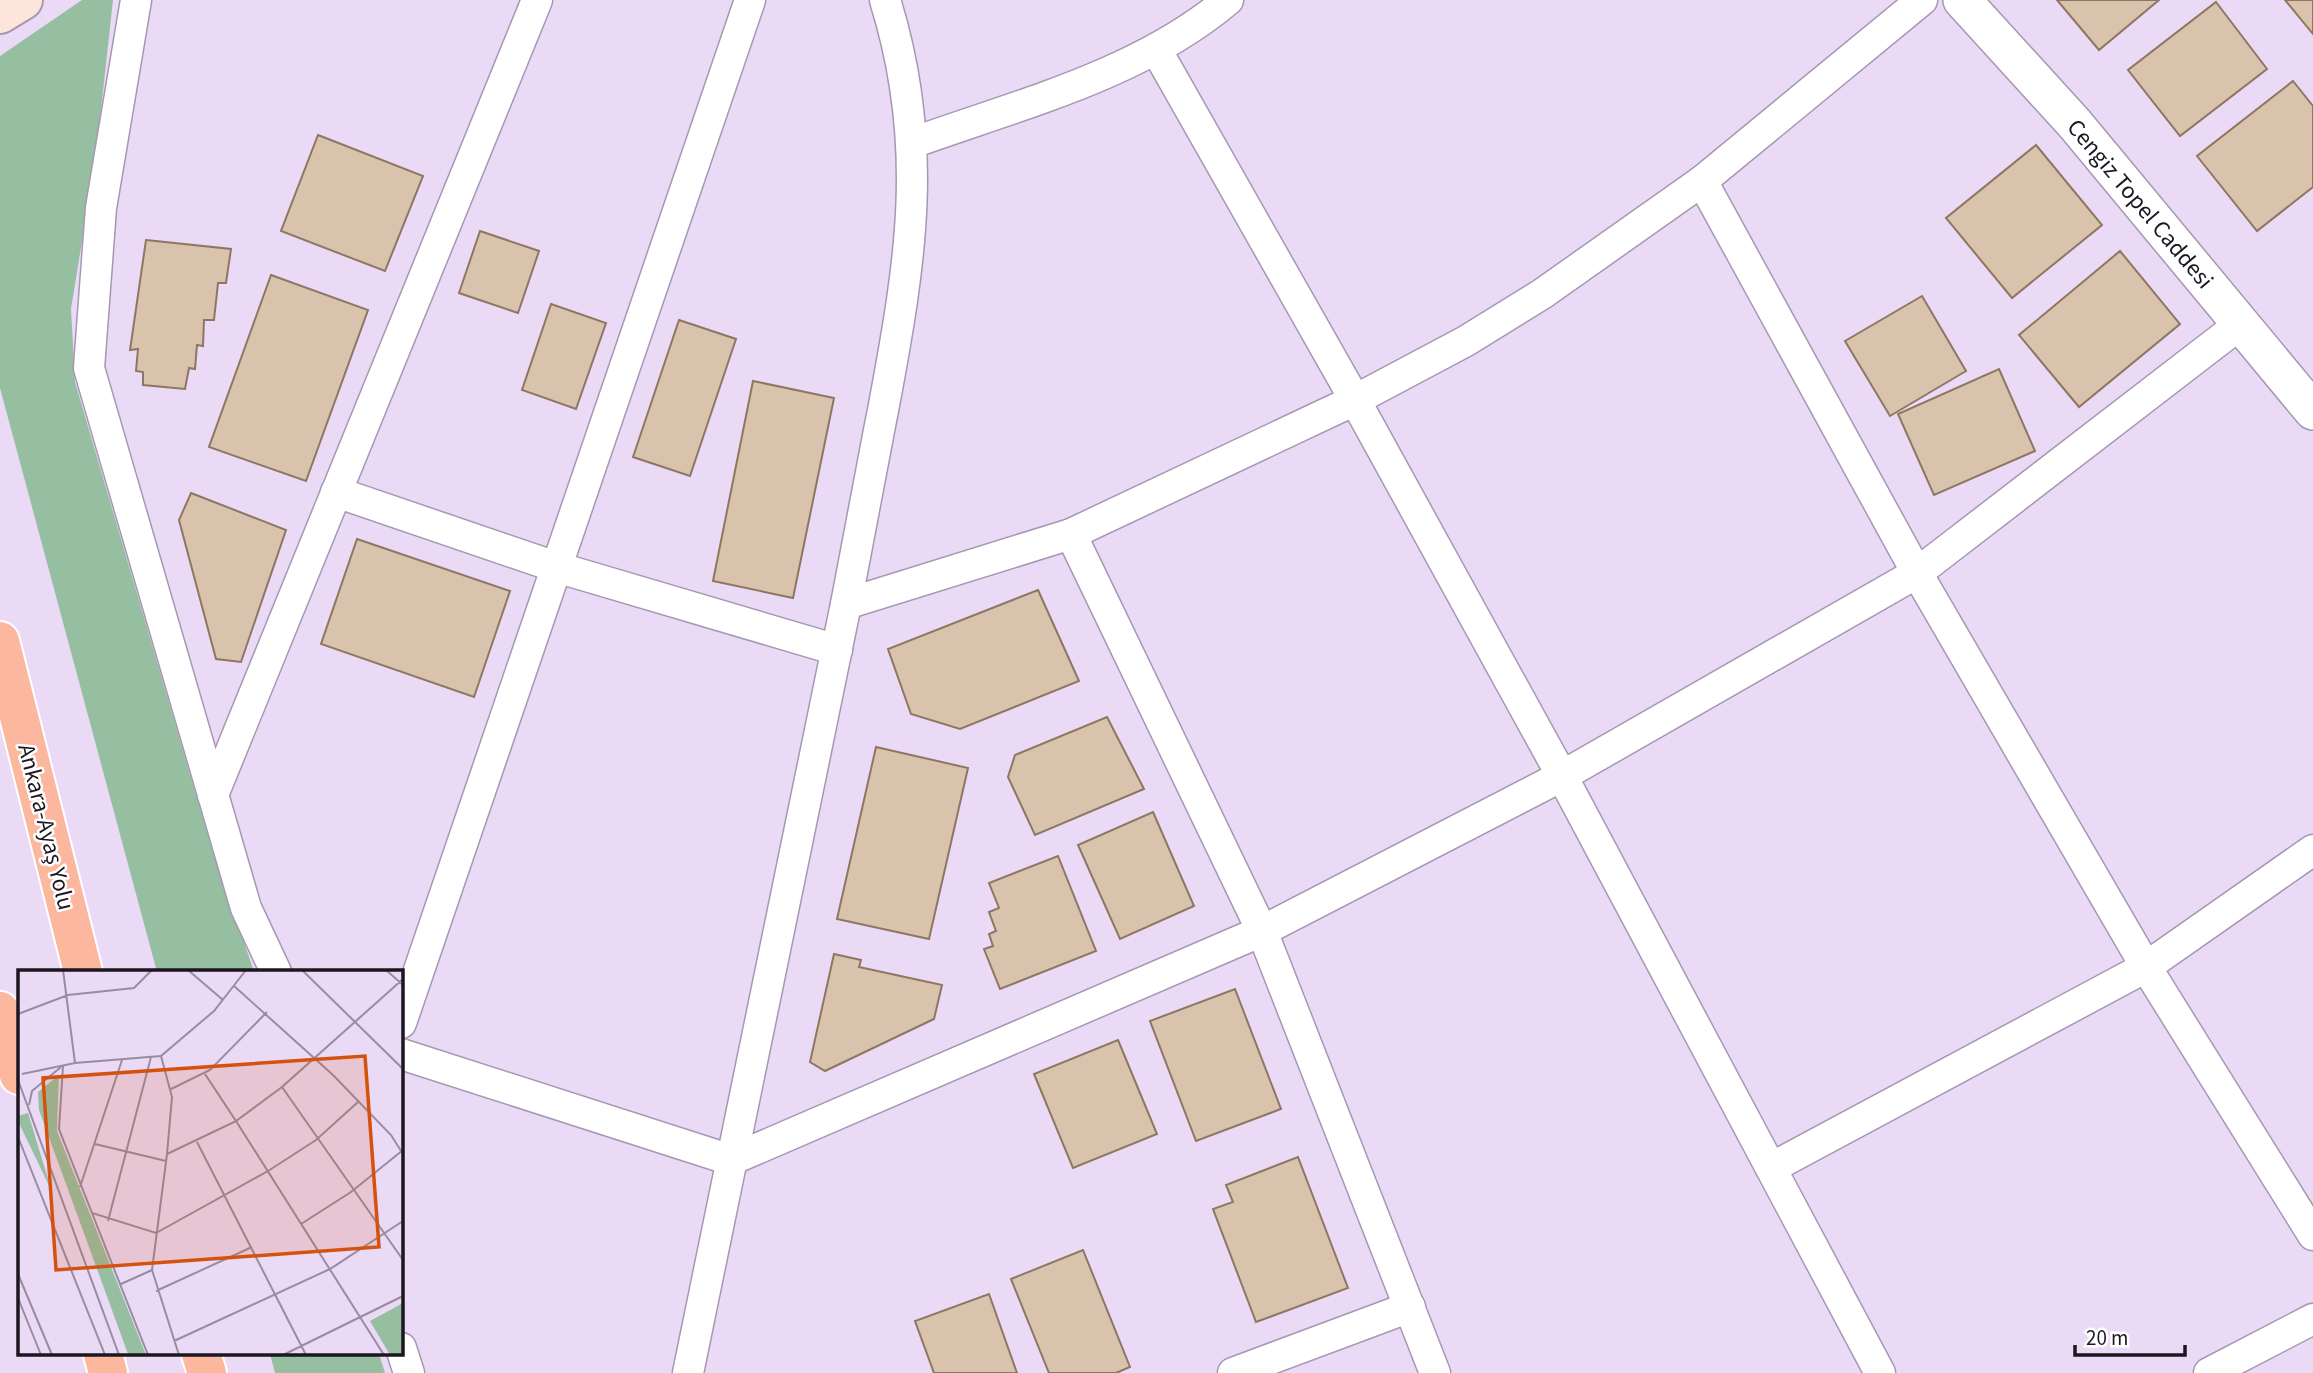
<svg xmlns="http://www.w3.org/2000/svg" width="2313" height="1373" font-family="'Source Sans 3',sans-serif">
  <rect width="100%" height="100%" fill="#eadaf6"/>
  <g fill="#96bfa1">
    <path d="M82,0H113L96,155L71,309L75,382L204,822L254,972H157L0,388V56Z"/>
    <path d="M270,1354H379L385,1373H275Z"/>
  </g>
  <g fill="#dac3ac" stroke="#8d7762" stroke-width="2">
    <path d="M2057,0H2159L2099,50Z"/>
    <path d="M2285,0H2313V34Z"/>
    <path d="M2216,2L2267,69L2180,136L2128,70Z"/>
    <path d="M2293,81L2313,106V187L2257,231L2197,156Z"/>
    <path d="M318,135L423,176L385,271L281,231Z"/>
    <path d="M2036,145L2102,225L2012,298L1946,218Z"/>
    <path d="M480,231L539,251L518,313L459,293Z"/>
    <path d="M146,240L231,249L226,283H218L214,320H204L203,346L197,345L195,369L189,368L185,389L143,385V372L136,371L138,349L130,350Z"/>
    <path d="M2120,251L2180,324L2079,407L2019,335Z"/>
    <path d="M271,275L368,310L306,481L209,447Z"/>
    <path d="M1922,296L1966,371L1890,416L1845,341Z"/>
    <path d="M551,304L606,323L576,409L522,390Z"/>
    <path d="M679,320L736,339L690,476L633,457Z"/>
    <path d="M1999,369L2035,451L1934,495L1898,414Z"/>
    <path d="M753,381L834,398L793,598L713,581Z"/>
    <path d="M191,493L286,530L241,662L216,659L179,520Z"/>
    <path d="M357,539L510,591L474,697L321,644Z"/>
    <path d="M1038,590L1079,681L960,729L911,714L888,649Z"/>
    <path d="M1107,717L1144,789L1035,835L1008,777L1015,755Z"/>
    <path d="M876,747L968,768L929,939L837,919Z"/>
    <path d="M1153,812L1194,906L1120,939L1078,845Z"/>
    <path d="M1058,856L1096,951L1000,989L984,949L993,946L989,934L996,931L989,912L999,908L989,883Z"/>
    <path d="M834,954L861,960L859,967L942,985L934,1019L825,1071L810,1062Z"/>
    <path d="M1235,989L1281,1109L1196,1141L1150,1021Z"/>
    <path d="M1118,1040L1157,1134L1073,1168L1034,1074Z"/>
    <path d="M1298,1157L1348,1288L1256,1322L1213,1209L1233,1202L1226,1185Z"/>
    <path d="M1083,1250L1130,1367L1116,1373H1049L1011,1279Z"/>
    <path d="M989,1294L1017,1373H934L915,1321Z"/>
  </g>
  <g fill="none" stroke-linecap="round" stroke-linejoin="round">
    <defs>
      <g id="minor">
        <path d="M136,0L101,208L89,368L246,908L276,972"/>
        <path d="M1922,0L1702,181L1917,573L2146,967L2313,1235"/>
        <path d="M1157,51L1355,400L1466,341L1542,294L1702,181"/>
        <path d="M912,143C1020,104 1139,75 1228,0"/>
        <path d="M336,492L556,567L837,650"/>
        <path d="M1071,534L1262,931L1435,1373"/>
        <path d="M846,604C859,537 871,471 884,405C911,261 930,144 885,0"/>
        <path d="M213,795L537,0"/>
        <path d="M401,1023L750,0"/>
        <path d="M401,1054L731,1160L1262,931L1562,776L1917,573L2239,325"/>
        <path d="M1771,1168L2146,967L2313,850"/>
        <path d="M401,1348L409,1373"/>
        <path d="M688,1373L846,604L1071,534L1355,400L1562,776L1880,1373"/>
        <path d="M1233,1373L1410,1307"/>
        <path d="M2209,1373L2313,1319"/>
      </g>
      <path id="tertiary" d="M1962,0L2075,124L2313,411"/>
      <path id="secondary" d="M0,14L23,0"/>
      <g id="trunk">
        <path d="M0,641L83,972"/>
        <path d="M0,1011L19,1075"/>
        <path d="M103,1354L108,1373"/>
        <path d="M201,1354L207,1373"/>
      </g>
    </defs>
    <use href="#minor" stroke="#a697b2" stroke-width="33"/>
    <use href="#tertiary" stroke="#a697b2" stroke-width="40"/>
    <use href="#secondary" stroke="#a697b2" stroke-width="42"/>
    <use href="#trunk" stroke="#fff" stroke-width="42"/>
    <use href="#minor" stroke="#fff" stroke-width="30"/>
    <use href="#tertiary" stroke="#fff" stroke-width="37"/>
    <use href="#secondary" stroke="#fee5db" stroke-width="38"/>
    <use href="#trunk" stroke="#fcb89f" stroke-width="38"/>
  </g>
  <g text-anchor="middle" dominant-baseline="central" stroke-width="5" stroke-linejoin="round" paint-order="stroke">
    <g font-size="24" fill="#1b1620" stroke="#fff">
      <text transform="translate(2140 204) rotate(50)">Cengiz Topel Caddesi</text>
      <text transform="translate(46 827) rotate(76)">Ankara-Ayaş Yolu</text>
    </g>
  </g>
  <g transform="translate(18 970)">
    <rect width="385" height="385" fill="#eadaf6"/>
    <path d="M41,105L39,161L128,385L110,384L21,140L20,122ZM10,143L34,222L0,151V146ZM385,333V385H372L352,351Z" fill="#96bfa1"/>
    <path fill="none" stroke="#978ca0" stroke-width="2" d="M45,0L57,93M170,0L205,30M284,0L385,99M368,0L385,15M385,9L264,117L385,290M216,16L315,105L373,165L385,184M0,44L50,25L116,18L134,0M143,86L154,127L149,184M45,96L41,159L74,243L138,263L250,201L298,170L340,132M4,104L57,93L143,86L196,41L228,0M187,104L218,151L264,117M0,110L101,385M153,119L192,100L249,42M11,135L14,121L43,97M0,167L87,385M179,172L288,385M77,174L148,191M62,217L104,90M74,243L130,385M90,251L133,87M283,254L333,222L385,180M0,304L34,385M103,314L134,300M138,321L234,277M0,328L23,385M156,371L312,299L385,251M161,385L134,300L149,184L218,151L366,385M265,385L385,326"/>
    <path fill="#d4520e" fill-opacity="0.15" stroke="#d4520e" stroke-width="3.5" d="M347,86L361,277L38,300L25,108Z"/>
    <rect width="385" height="385" fill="none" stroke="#1b1620" stroke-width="3.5"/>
  </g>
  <path d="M2075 1345v10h110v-10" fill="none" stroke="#1b1620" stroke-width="3.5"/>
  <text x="2086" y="1345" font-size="21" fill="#1b1620" stroke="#ffffff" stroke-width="5" paint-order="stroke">20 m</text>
</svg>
